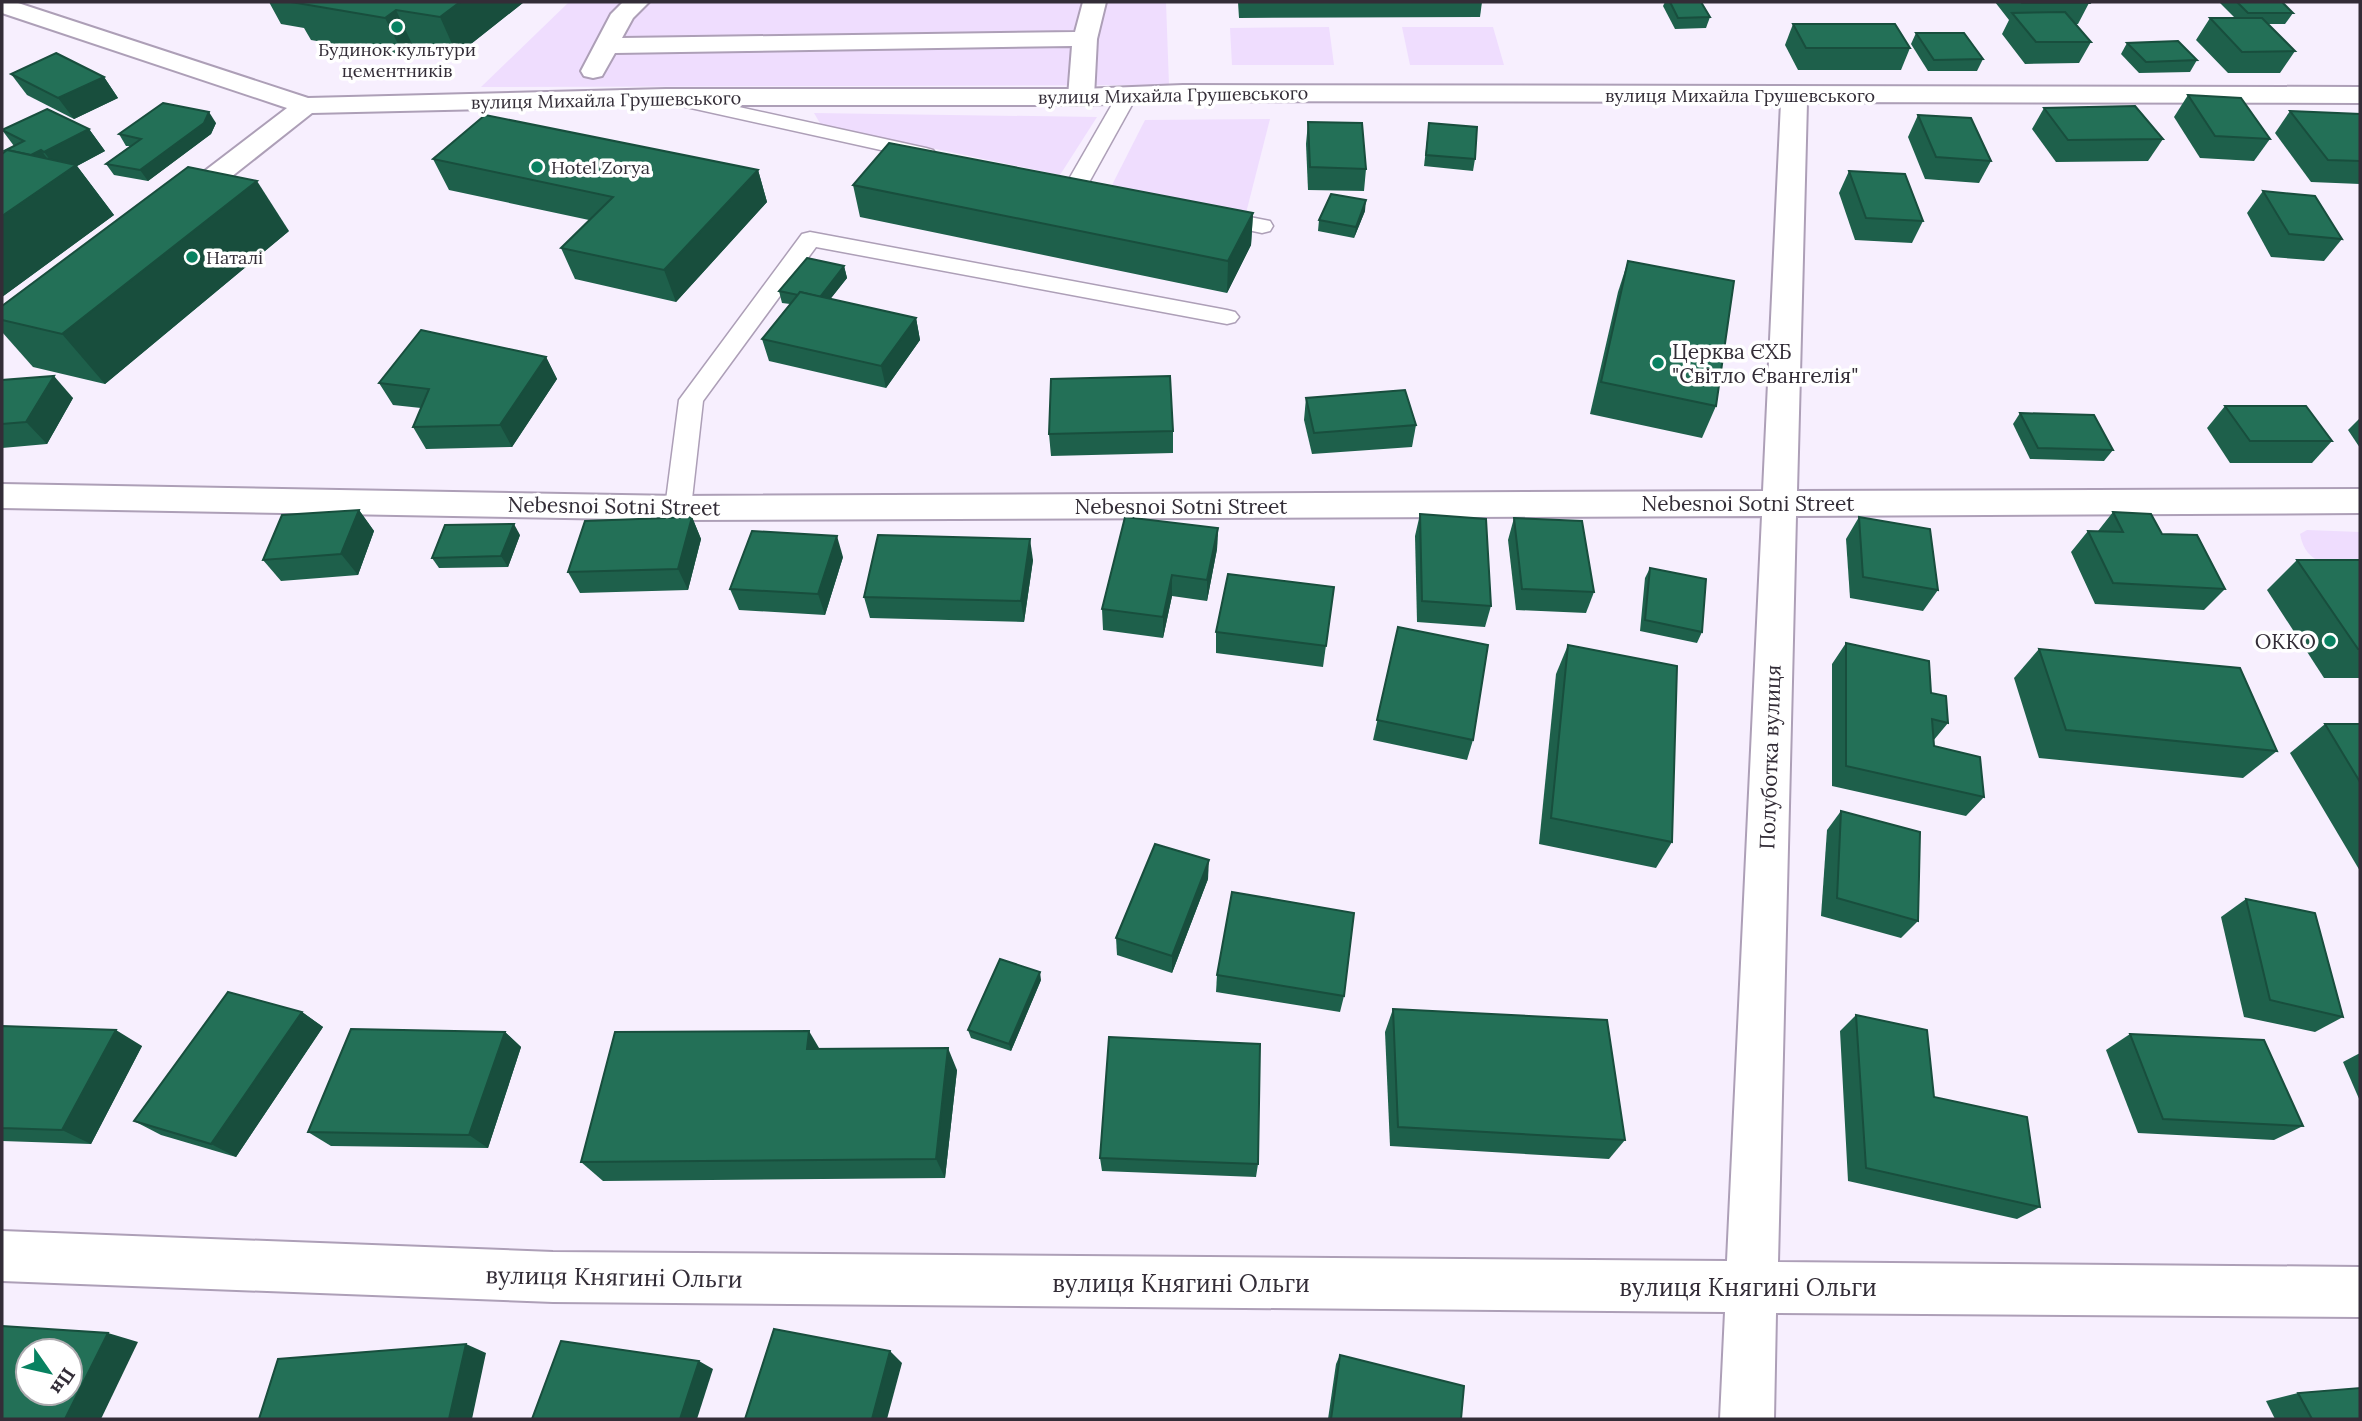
<svg xmlns="http://www.w3.org/2000/svg" width="2362" height="1421" font-family="Lora,serif">
  <rect width="100%" height="100%" fill="#f7effe"/>
  <g fill="#efddfe">
    <path d="M569,2H1166L1169,85L481,87Z"/>
    <path d="M1329,27L1334,65H1232L1230,28Z"/>
    <path d="M1402,27H1493L1504,65H1410Z"/>
    <path d="M814,113L1097,117L1060,175L821,125Z"/>
    <path d="M1270,119L1246,213L1110,189L1145,120Z"/>
    <path d="M2307,530L2360,532V569C2332,564 2306,567 2300,534Z"/>
  </g>
  <g fill="none" stroke-linecap="round" stroke-linejoin="round">
    <defs>
      <g id="service">
        <path d="M1128,88L1138,94L1087,186L1083,190H1069L1065,186L1118,94Z"/>
        <path d="M666,91L926,148L933,150L936,154L933,158L926,160L659,101L656,97L659,93Z"/>
        <path d="M1214,210L1270,221L1273,226L1270,231L1262,233L1206,221L1203,216L1206,211Z"/>
        <path d="M810,232L1227,310L1235,312L1239,317L1235,322L1227,324L816,247L703,401L691,508L687,515L678,517L669,515L665,508L679,400L802,234Z"/>
      </g>
      <path id="pedestrian" d="M623,2H649L633,18L622,38L1075,32L1083,2H1106L1097,39L1094,97L1090,102L1081,105L1072,102L1068,97L1072,46L615,53L602,76L593,78L584,76L581,71L611,14Z"/>
      <path id="minor" d="M2,2H15L308,98L666,89H1081L1183,85L2360,87V103L1807,102L1797,491L2360,489V513L1796,516L1778,1262L2360,1267V1317L1776,1313L1774,1419H1720L1725,1312L553,1302L2,1281V1231L553,1252L1727,1261L1762,516L678,520L2,508V484L678,496L1763,491L1781,102L1183,101L1081,105H666L312,113L188,211L178,213L168,211L164,205L168,199L287,108L2,13Z"/>
    </defs>
    <use href="#service" stroke="#ad9fb7" stroke-width="3"/>
    <use href="#pedestrian" stroke="#ad9fb7" stroke-width="4"/>
    <use href="#minor" stroke="#ad9fb7" stroke-width="4"/>
    <use href="#service" fill="#fff" fill-rule="evenodd"/>
    <use href="#pedestrian" fill="#fff" fill-rule="evenodd"/>
    <use href="#minor" fill="#fff" fill-rule="evenodd"/>
  </g>
  <g fill="#1e604b">
    <path d="M269,2H524L457,55L414,48L404,56L311,40L304,28L281,24Z"/>
    <path d="M1238,2H1482L1480,17L1239,18Z"/>
    <path d="M1665,2H1701L1710,17L1706,28L1675,29L1663,6Z"/>
    <path d="M1995,2H2088L2089,3L2078,24H2076L2091,42L2079,63L2025,64L2002,34L2009,20Z"/>
    <path d="M2219,2H2282L2293,13L2285,24H2268L2295,51L2280,73H2228L2196,40L2210,18H2235Z"/>
    <path d="M1793,24L1910,48L1901,70H1798L1785,45Z"/>
    <path d="M1916,33L1983,59L1977,71H1928L1911,44Z"/>
    <path d="M2127,43L2197,60L2190,72L2139,73L2121,54Z"/>
    <path d="M11,74L104,77L118,98L74,119L27,95Z"/>
    <path d="M2188,95L2270,139L2254,161L2200,158L2174,117Z"/>
    <path d="M2044,108L2163,139L2148,161L2056,162L2032,129Z"/>
    <path d="M2290,111L2360,114V184L2311,182L2275,133Z"/>
    <path d="M1918,115L1991,161L1979,183L1925,179L1908,137Z"/>
    <path d="M1308,122L1366,169L1364,191L1308,190L1306,144Z"/>
    <path d="M216,123L211,134L148,181L114,175L106,164L130,146H126L119,134Z"/>
    <path d="M1429,123L1475,159L1473,171L1424,166Z"/>
    <path d="M89,129L105,151L77,166L114,215L2,297V154L14,146L2,130Z"/>
    <path d="M433,159L758,170L767,202L676,302L575,279L561,248L589,220L449,190Z"/>
    <path d="M1849,171L1923,221L1912,243L1855,240L1839,193Z"/>
    <path d="M853,185L1253,213L1251,245L1227,293L860,217Z"/>
    <path d="M2263,191L2342,239L2324,261L2271,257L2247,213Z"/>
    <path d="M1365,211L1354,238L1318,231L1319,220Z"/>
    <path d="M289,231L105,384L33,367L2,332V306Z"/>
    <path d="M1628,261L1716,406L1702,438L1590,414L1618,292Z"/>
    <path d="M844,266L847,278L830,299L916,318L920,340L886,388L769,361L762,339L790,304L782,303L779,291Z"/>
    <path d="M546,357L557,379L512,447L426,449L413,427L421,408L393,405L379,383Z"/>
    <path d="M2,380L73,398L47,444L2,448Z"/>
    <path d="M1306,398L1416,425L1412,447L1312,454L1304,420Z"/>
    <path d="M2225,406L2332,441L2312,463H2230L2207,428Z"/>
    <path d="M2020,413L2113,450L2104,461L2030,459L2013,424Z"/>
    <path d="M2360,418V448L2348,430Z"/>
    <path d="M1173,431V453L1051,456L1049,434Z"/>
    <path d="M359,510L374,531L358,575L281,581L263,560Z"/>
    <path d="M2113,512L2162,534L2225,589L2204,610L2095,604L2071,552L2088,531H2098Z"/>
    <path d="M1420,514L1491,606L1485,627L1417,622L1415,536Z"/>
    <path d="M692,517L701,539L688,590L580,593L568,572Z"/>
    <path d="M1859,517L1938,590L1923,611L1850,598L1846,539Z"/>
    <path d="M1514,518L1594,592L1586,613L1516,610L1508,540Z"/>
    <path d="M1218,528L1217,549L1207,601L1172,596L1163,638L1103,630L1102,609Z"/>
    <path d="M520,535L508,567L439,568L432,558Z"/>
    <path d="M843,557L825,615L739,610L730,589Z"/>
    <path d="M1033,560L1024,622L870,618L864,597Z"/>
    <path d="M2297,560H2360V678H2324L2267,590Z"/>
    <path d="M1650,568L1702,632L1697,643L1640,631L1645,578Z"/>
    <path d="M1334,587L1323,667L1216,653V632Z"/>
    <path d="M1398,627L1473,740L1467,760L1373,740Z"/>
    <path d="M1846,643L1948,723L1933,741L1934,746L1984,797L1966,816L1832,786V664Z"/>
    <path d="M1568,645L1672,842L1656,868L1539,844L1556,674Z"/>
    <path d="M2039,649L2277,751L2243,778L2039,758L2014,678Z"/>
    <path d="M2325,724H2360V871L2290,753Z"/>
    <path d="M1841,811L1918,921L1901,938L1821,916L1827,830Z"/>
    <path d="M1208,879L1172,973L1117,955L1116,938Z"/>
    <path d="M2246,899L2343,1017L2315,1032L2244,1017L2221,917Z"/>
    <path d="M1217,975L1344,996L1340,1012L1216,992Z"/>
    <path d="M1041,980L1011,1051L971,1038L968,1030Z"/>
    <path d="M1393,1009L1625,1140L1609,1159L1390,1146L1385,1032Z"/>
    <path d="M302,1012L323,1027L236,1157L161,1135L134,1121Z"/>
    <path d="M1856,1015L1934,1097L2040,1207L2017,1219L1848,1181L1840,1031Z"/>
    <path d="M2,1026L142,1046L91,1144L2,1141Z"/>
    <path d="M505,1032L521,1047L488,1148L331,1146L308,1132Z"/>
    <path d="M2130,1034L2303,1126L2274,1140L2138,1133L2106,1050Z"/>
    <path d="M820,1049L957,1070L945,1178L603,1181L581,1162Z"/>
    <path d="M2360,1053V1101L2343,1062Z"/>
    <path d="M1100,1158L1258,1164L1256,1177L1102,1171Z"/>
    <path d="M1340,1355L1461,1419H1328L1336,1364Z"/>
    <path d="M2298,1393L2360,1419H2275L2266,1401Z"/>
  </g>
  <g fill="#184e3d">
    <path d="M460,2H524L457,55L440,17Z"/>
    <path d="M396,10L414,48L404,56L385,18Z"/>
    <path d="M104,77L118,98L74,119L58,98Z"/>
    <path d="M209,112L216,123L211,134L148,181L140,170Z"/>
    <path d="M89,129L105,151L77,166L114,215L2,297V216L61,174L44,152Z"/>
    <path d="M41,150L57,172L22,160Z"/>
    <path d="M758,170L767,202L676,302L664,270Z"/>
    <path d="M257,181L289,231L105,384L62,334Z"/>
    <path d="M1366,200L1365,211L1354,238L1356,227Z"/>
    <path d="M1253,213L1251,245L1227,293L1228,261Z"/>
    <path d="M844,266L847,278L821,311L817,300Z"/>
    <path d="M916,318L920,340L886,388L881,366Z"/>
    <path d="M546,357L557,379L512,447L500,425Z"/>
    <path d="M54,376L73,398L47,444L26,422Z"/>
    <path d="M359,510L374,531L358,575L341,554Z"/>
    <path d="M692,517L701,539L688,590L678,569Z"/>
    <path d="M514,524L520,535L508,567L501,556Z"/>
    <path d="M1218,528L1217,549L1207,601V580Z"/>
    <path d="M837,536L843,557L825,615L818,594Z"/>
    <path d="M1030,539L1033,560L1024,622L1021,601Z"/>
    <path d="M1172,575V596L1163,638V617Z"/>
    <path d="M1209,860L1208,879L1172,973V956Z"/>
    <path d="M1040,972L1041,980L1011,1051L1009,1044Z"/>
    <path d="M302,1012L323,1027L236,1157L211,1144Z"/>
    <path d="M116,1030L142,1046L91,1144L62,1130Z"/>
    <path d="M809,1031L822,1053L807,1049Z"/>
    <path d="M505,1032L521,1047L488,1148L469,1135Z"/>
    <path d="M948,1048L957,1070L945,1178L936,1159Z"/>
    <path d="M108,1333L138,1342L101,1419H65Z"/>
    <path d="M466,1344L486,1353L472,1419H449Z"/>
    <path d="M890,1351L902,1363L887,1419H872Z"/>
    <path d="M699,1361L713,1369L697,1419H680Z"/>
  </g>
  <g fill="#237057" stroke="#184e3d" stroke-width="2" fill-rule="evenodd">
    <path d="M291,2H460L440,17L396,10L385,18Z"/>
    <path d="M1670,2H1701L1710,17L1678,18Z"/>
    <path d="M2021,2H2088L2089,3H2022Z"/>
    <path d="M2237,2H2282L2293,13H2248Z"/>
    <path d="M2065,12L2091,42H2036L2012,13Z"/>
    <path d="M2210,18H2262L2295,51L2242,52Z"/>
    <path d="M1793,24H1895L1910,48H1806Z"/>
    <path d="M1916,33H1964L1983,59L1934,60Z"/>
    <path d="M2178,41L2197,60L2146,62L2127,43Z"/>
    <path d="M56,53L104,77L58,98L11,74Z"/>
    <path d="M2188,95L2241,98L2270,139L2215,136Z"/>
    <path d="M163,103L209,112L204,123L140,170L106,164L141,139L119,134Z"/>
    <path d="M2135,106L2163,139L2068,140L2044,108Z"/>
    <path d="M47,109L89,129L44,152L41,150L31,155L7,150L6,152L4,151L24,141L2,130Z"/>
    <path d="M2290,111L2360,114V161L2328,160Z"/>
    <path d="M485,115L758,170L664,270L561,248L613,197L433,159Z"/>
    <path d="M1918,115L1971,118L1991,161L1936,157Z"/>
    <path d="M1308,122L1362,123L1366,169L1310,167Z"/>
    <path d="M1429,123L1477,127L1475,159L1426,155Z"/>
    <path d="M889,143L1253,213L1228,261L853,185Z"/>
    <path d="M7,150L76,165L2,216V154Z"/>
    <path d="M188,167L257,181L62,334L2,320V306Z"/>
    <path d="M1849,171L1905,174L1923,221L1866,218Z"/>
    <path d="M2263,191L2315,196L2342,239L2289,234Z"/>
    <path d="M1331,194L1366,200L1356,227L1319,220Z"/>
    <path d="M807,258L844,266L820,297L800,292L798,295L779,291Z"/>
    <path d="M1628,261L1734,281L1716,406L1601,382Z"/>
    <path d="M800,292L916,318L881,366L762,339Z"/>
    <path d="M421,330L546,357L500,425L413,427L429,389L379,383Z"/>
    <path d="M54,376L26,422L2,424V380Z"/>
    <path d="M1170,376L1173,431L1049,434L1051,379Z"/>
    <path d="M1405,390L1416,425L1314,433L1306,398Z"/>
    <path d="M2225,406H2306L2332,441H2250Z"/>
    <path d="M2020,413L2094,415L2113,450L2038,448Z"/>
    <path d="M359,510L341,554L263,560L282,515Z"/>
    <path d="M2113,512L2151,514L2162,534L2197,535L2225,589L2113,583L2088,531L2123,532Z"/>
    <path d="M1420,514L1486,519L1491,606L1422,601Z"/>
    <path d="M692,517L678,569L568,572L585,521Z"/>
    <path d="M1125,517L1218,528L1207,580L1172,575L1163,617L1102,609Z"/>
    <path d="M1859,517L1930,529L1938,590L1863,577Z"/>
    <path d="M1514,518L1582,521L1594,592L1522,589Z"/>
    <path d="M514,524L501,556L432,558L445,525Z"/>
    <path d="M752,531L837,536L818,594L730,589Z"/>
    <path d="M878,535L1030,539L1021,601L864,597Z"/>
    <path d="M2297,560H2360V649H2358Z"/>
    <path d="M1650,568L1706,579L1702,632L1645,620Z"/>
    <path d="M1228,574L1334,587L1326,646L1216,632Z"/>
    <path d="M1398,627L1488,645L1473,740L1377,720Z"/>
    <path d="M1846,643L1929,661L1931,693L1946,696L1948,723L1932,719L1934,746L1980,757L1984,797L1846,766Z"/>
    <path d="M1568,645L1677,666L1672,842L1551,818Z"/>
    <path d="M2039,649L2240,668L2277,751L2066,730Z"/>
    <path d="M2325,724H2360V782Z"/>
    <path d="M1841,811L1920,832L1918,921L1837,898Z"/>
    <path d="M1155,844L1209,860L1172,956L1116,938Z"/>
    <path d="M1232,892L1354,913L1344,996L1217,975Z"/>
    <path d="M2246,899L2315,913L2343,1017L2270,1000Z"/>
    <path d="M1000,959L1040,972L1009,1044L968,1030Z"/>
    <path d="M228,992L302,1012L211,1144L134,1121Z"/>
    <path d="M1393,1009L1607,1020L1625,1140L1398,1127Z"/>
    <path d="M1856,1015L1927,1030L1934,1097L2027,1117L2040,1207L1866,1168Z"/>
    <path d="M2,1026L116,1030L62,1130L2,1128Z"/>
    <path d="M351,1029L505,1032L469,1135L308,1132Z"/>
    <path d="M809,1031L807,1049L948,1048L936,1159L581,1162L615,1032Z"/>
    <path d="M2130,1034L2264,1040L2303,1126L2163,1119Z"/>
    <path d="M1109,1037L1260,1044L1258,1164L1100,1158Z"/>
    <path d="M2,1326L108,1333L65,1419H2ZM28,1351H70V1393H28Z"/>
    <path d="M774,1329L890,1351L872,1419H745Z"/>
    <path d="M561,1341L699,1361L680,1419H532Z"/>
    <path d="M466,1344L449,1419H259L278,1359Z"/>
    <path d="M1340,1355L1464,1386L1461,1419H1331Z"/>
    <path d="M2360,1388V1419H2312L2298,1393Z"/>
  </g>
  <g fill="#088261" stroke="#fff" stroke-width="2.5">
    <circle cx="397" cy="27" r="7"/>
    <circle cx="537" cy="167" r="7"/>
    <circle cx="192" cy="257" r="7"/>
    <circle cx="1658" cy="363" r="7"/>
    <circle cx="2330" cy="641" r="7"/>
  </g>
  <g text-anchor="middle" dominant-baseline="central" stroke-width="7" stroke-linejoin="round" paint-order="stroke">
    <g font-size="18" fill="#332d37" stroke="#fff" text-anchor="start">
      <text x="397" y="49" text-anchor="middle">Будинок культури<tspan x="397" dy="21">цементників</tspan></text>
      <text x="551" y="167">Hotel Zorya</text>
      <text x="206" y="257">Наталі</text>
    </g>
    <g font-size="18" fill="#332d37" stroke="#fff">
      <text transform="translate(1173 95) rotate(-1)">вулиця Михайла Грушевського</text>
      <text x="1740" y="95">вулиця Михайла Грушевського</text>
      <text transform="translate(606 100) rotate(-1)">вулиця Михайла Грушевського</text>
    </g>
    <g font-size="21" fill="#332d37" stroke="#fff" text-anchor="start">
      <text x="1672" y="351">Церква ЄХБ<tspan x="1672" dy="24">"Світло Євангелія"</tspan></text>
      <text x="2316" y="641" text-anchor="end">ОККО</text>
    </g>
    <g font-size="21" fill="#332d37" stroke="#fff">
      <text x="1748" y="503">Nebesnoi Sotni Street</text>
      <text transform="translate(614 506) rotate(1)">Nebesnoi Sotni Street</text>
      <text x="1181" y="506">Nebesnoi Sotni Street</text>
      <text transform="translate(1770 757) rotate(-88)">Полуботка вулиця</text>
    </g>
    <g font-size="24" fill="#332d37" stroke="#fff">
      <text transform="translate(614 1277) rotate(1)">вулиця Княгині Ольги</text>
      <text x="1181" y="1283">вулиця Княгині Ольги</text>
      <text x="1748" y="1287">вулиця Княгині Ольги</text>
    </g>
  </g>
  <rect width="2362" height="1421" fill="none" stroke="#332d37" stroke-width="7"/>
  <g transform="translate(49 1372) rotate(124)"><circle r="33" fill="#ffffff" stroke="#adabaf" stroke-width="2"/>
  <path d="M0-5L12 26L0 18L-12 26Z" fill="#088261"/>
  <text y="-10" font-size="19" font-weight="bold" text-anchor="middle" fill="#332d37">Пн</text>
  </g>
</svg>
